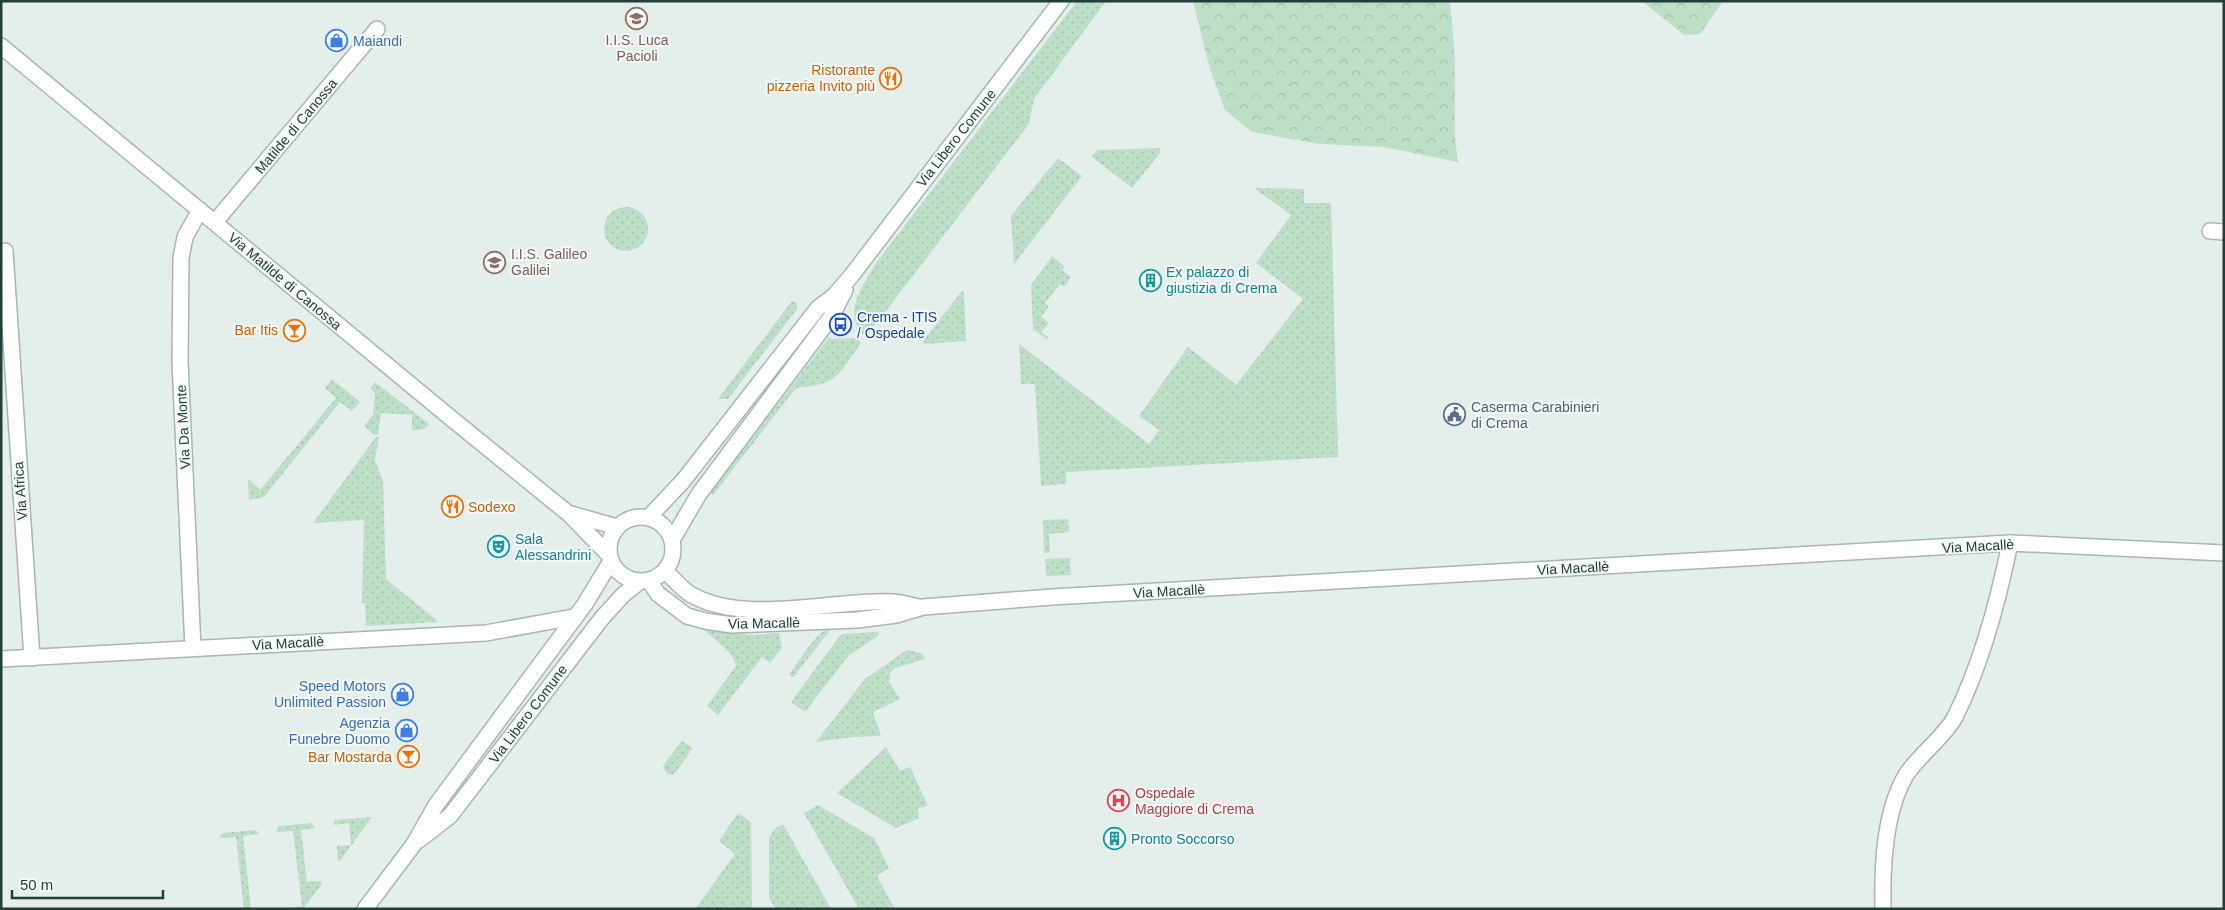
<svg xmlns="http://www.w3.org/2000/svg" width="2225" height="910" font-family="Helvetica,sans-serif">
  <defs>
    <pattern id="grass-dots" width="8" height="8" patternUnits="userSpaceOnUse" patternTransform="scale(1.25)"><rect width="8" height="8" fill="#bddfc8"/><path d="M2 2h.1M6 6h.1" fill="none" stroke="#a2c0ad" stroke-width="1.8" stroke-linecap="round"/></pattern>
    <pattern id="forest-crowns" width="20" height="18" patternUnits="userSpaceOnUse" patternTransform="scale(1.25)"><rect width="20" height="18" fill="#bddfc8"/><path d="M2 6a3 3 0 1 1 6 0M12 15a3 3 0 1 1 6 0" fill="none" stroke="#a2c0ad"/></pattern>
  </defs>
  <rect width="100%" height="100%" fill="#e4eeea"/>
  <g fill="url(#grass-dots)">
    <path d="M1077,1H1106L1034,99L1029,124L866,337C840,315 863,286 876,263Z"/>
    <path d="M1160,148V153L1132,188L1091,156L1098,150Z"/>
    <path d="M1058,158L1082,176L1014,264L1011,216Z"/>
    <path d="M1254,188L1304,189V203H1331L1338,457L1066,472V484L1041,486L1035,384H1021L1019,344L1149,444L1159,430L1139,416L1188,347L1236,385L1303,299L1256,263L1291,215Z"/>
    <circle cx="626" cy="229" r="22"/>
    <path d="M1052,256L1065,267L1062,270L1071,277L1064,287L1060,284L1045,303L1049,306L1041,317L1049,323L1041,332L1048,337L1046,339L1033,329L1031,285Z"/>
    <path d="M962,291L964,293L966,341L924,344L923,341Z"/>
    <path d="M792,301L797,303V309L728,399H718Z"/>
    <path d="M829,337L832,339L855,338L861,343C837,376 839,384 796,388L713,495L710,493Z"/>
    <path d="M332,379L360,402L352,411L340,402L264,497L249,500L248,479L260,490L336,398L325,388Z"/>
    <path d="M375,382L429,424C425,430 419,431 412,430V415L381,413L378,434L375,435L364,426L373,415L375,393L370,388Z"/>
    <path d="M376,437H379L375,460L383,481L386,579L439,622L366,626L365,603H362L364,520L313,523Z"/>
    <path d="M1068,519L1069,532L1049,534L1050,552L1044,553L1043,520Z"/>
    <path d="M1070,558L1071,575L1046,576L1045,559Z"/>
    <path d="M833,626L793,678L789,675C799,661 817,630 833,626Z"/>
    <path d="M704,630L753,635L779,633L782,648L770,663L762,657L718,715L707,706L736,666C733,651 716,641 704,630Z"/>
    <path d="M879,632L878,636L849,655L805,712L791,702L841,634Z"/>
    <path d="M907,650L921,653L925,659L895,668L890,673L889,681L900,699L873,712L881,736L853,737L816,742L865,679Z"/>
    <path d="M682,741L693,748L675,773L671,775L667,774L663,766Z"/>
    <path d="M886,747L900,771L910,767L928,806L918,808L919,818L896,828L837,793Z"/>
    <path d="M818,805L874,838L889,868L877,876L895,909H859L804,813Z"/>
    <path d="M738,813L751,822L752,909H695L735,854L719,841Z"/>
    <path d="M372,817L340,861L338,860L337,846L351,845L349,823L334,825V820Z"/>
    <path d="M312,823L315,828L301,830L307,882L321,881L322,884L303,909H287L302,906L293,831L277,832V829L279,826Z"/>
    <path d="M783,824L831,909H776L769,898V837L776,828Z"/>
    <path d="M256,830L259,834L243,836L251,909H244L236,837L221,838L220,836L223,833Z"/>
  </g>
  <g fill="url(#forest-crowns)">
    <path d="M1193,1H1450L1455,59V137L1458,162L1384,147L1320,144L1252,132L1225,110L1209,66Z"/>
    <path d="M1642,1H1723L1700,34L1684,35Z"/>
  </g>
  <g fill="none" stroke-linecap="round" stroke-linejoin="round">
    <defs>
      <g id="minor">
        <path d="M215,222L377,29"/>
        <path d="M2210,231L2224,232"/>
        <path d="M5,251L32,658"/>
        <path d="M193,648L180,362L181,258L185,237L200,210"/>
        <path d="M1,659L486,633L574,617"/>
        <path d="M1883,909C1882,867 1884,812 1906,775C1918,756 1946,735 1955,717C1982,663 1998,602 2010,543"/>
      </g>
      <g id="tertiary">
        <path d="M1,46L452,419L569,514L609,555"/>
        <path d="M571,514L617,527"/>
        <path d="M665,571C673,578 681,588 690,594C745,626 831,599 893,602C902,603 911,605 919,607"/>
        <path d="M649,581L658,594L687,616L705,621L732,625L857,620L896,615L923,607L1052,597L2010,543L2224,553"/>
      </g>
      <g id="secondary">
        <circle cx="641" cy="549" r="32"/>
        <path d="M648,518L683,481L818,308L834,296L852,275L1061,1"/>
        <path d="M672,540L699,494L831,317L845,290"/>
        <path d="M419,840L450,816L602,618L623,595L639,582"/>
        <path d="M365,909L414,844L436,805L585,604L611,561"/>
      </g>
    </defs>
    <use href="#minor" stroke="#a6b6b2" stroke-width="18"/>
    <use href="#tertiary" stroke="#a6b6b2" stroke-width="18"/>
    <use href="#secondary" stroke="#a2b9b3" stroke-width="18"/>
    <use href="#minor" stroke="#fff" stroke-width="15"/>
    <use href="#tertiary" stroke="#fff" stroke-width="15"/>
    <use href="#secondary" stroke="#fff" stroke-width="15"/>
  </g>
  <defs>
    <symbol id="school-ring" viewBox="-11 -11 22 22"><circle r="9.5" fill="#f5faf8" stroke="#8d6e63" stroke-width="1.5"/><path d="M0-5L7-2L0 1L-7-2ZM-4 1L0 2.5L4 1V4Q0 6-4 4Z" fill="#8d6e63"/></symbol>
    <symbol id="shop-ring" viewBox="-11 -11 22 22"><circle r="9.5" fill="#f5faf8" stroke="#3f7fe0" stroke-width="1.5"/><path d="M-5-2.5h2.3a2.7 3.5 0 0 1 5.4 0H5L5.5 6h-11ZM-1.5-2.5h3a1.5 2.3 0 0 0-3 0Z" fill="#3f7fe0"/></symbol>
    <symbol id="restaurant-ring" viewBox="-11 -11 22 22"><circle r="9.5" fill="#f5faf8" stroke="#e8710a" stroke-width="1.5"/><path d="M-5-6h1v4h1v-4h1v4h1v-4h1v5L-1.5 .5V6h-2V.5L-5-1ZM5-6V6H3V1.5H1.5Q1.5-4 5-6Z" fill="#e8710a"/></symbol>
    <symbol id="building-ring" viewBox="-11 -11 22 22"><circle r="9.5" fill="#f5faf8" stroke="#0f9aa8" stroke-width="1.5"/><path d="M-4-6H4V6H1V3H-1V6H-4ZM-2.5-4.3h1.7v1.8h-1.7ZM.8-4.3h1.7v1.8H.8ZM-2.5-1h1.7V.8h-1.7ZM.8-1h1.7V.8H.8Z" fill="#0f9aa8"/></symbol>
    <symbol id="bus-ring" viewBox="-11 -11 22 22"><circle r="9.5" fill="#f5faf8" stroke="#1a4fb4" stroke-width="1.5"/><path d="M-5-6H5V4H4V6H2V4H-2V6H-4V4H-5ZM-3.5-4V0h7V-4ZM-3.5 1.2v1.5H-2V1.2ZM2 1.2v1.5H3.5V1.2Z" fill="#1a4fb4"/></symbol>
    <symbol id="bar-ring" viewBox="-11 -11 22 22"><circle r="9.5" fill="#f5faf8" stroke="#e8710a" stroke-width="1.5"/><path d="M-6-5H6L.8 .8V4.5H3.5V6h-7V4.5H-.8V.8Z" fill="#e8710a"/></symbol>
    <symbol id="civic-ring" viewBox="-11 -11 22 22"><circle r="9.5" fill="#f5faf8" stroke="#5c6f8a" stroke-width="1.5"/><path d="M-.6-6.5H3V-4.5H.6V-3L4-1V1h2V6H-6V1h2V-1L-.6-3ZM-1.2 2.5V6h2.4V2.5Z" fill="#5c6f8a"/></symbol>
    <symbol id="theatre-ring" viewBox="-11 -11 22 22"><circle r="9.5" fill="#f5faf8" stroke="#0f9aa8" stroke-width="1.5"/><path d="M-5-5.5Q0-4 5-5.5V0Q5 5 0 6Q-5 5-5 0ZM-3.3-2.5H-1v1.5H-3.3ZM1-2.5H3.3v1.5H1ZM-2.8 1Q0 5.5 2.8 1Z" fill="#0f9aa8"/></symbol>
    <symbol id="hospital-ring" viewBox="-11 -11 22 22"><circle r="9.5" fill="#f5faf8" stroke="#e0444e" stroke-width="1.5"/><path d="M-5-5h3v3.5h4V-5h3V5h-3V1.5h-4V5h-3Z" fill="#e0444e"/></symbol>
  </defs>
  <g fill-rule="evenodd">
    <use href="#school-ring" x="624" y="6" width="25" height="25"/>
    <use href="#shop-ring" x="324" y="28" width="25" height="25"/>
    <use href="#restaurant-ring" x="878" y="66" width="25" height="25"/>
    <use href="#school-ring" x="482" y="250" width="25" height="25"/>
    <use href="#building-ring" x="1138" y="268" width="25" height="25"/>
    <use href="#bus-ring" x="828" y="312" width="25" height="25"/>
    <use href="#bar-ring" x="282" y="318" width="25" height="25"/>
    <use href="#civic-ring" x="1442" y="402" width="25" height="25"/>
    <use href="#restaurant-ring" x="440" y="494" width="25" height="25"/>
    <use href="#theatre-ring" x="486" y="534" width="25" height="25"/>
    <use href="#shop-ring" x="390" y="682" width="25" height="25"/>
    <use href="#shop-ring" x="394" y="718" width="25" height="25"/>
    <use href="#bar-ring" x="396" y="744" width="25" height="25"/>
    <use href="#hospital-ring" x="1106" y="788" width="25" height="25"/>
    <use href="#building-ring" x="1102" y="826" width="25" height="25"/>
  </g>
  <g text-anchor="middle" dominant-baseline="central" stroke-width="4" stroke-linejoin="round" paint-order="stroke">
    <g font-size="14" fill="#785e54" stroke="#f5faf8">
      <text x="637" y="40">I.I.S. Luca<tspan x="637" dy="16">Pacioli</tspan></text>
      <text x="511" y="254" text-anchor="start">I.I.S. Galileo<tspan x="511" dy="16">Galilei</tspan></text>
    </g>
    <g font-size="14" fill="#366cbe" stroke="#f5faf8" text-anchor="end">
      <text x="353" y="41" text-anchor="start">Maiandi</text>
      <text x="386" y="686">Speed Motors<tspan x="386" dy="16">Unlimited Passion</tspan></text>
      <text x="390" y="723">Agenzia<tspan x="390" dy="16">Funebre Duomo</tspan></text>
    </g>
    <g font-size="14" fill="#c56008" stroke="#f5faf8" text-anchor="end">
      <text x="875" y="70">Ristorante<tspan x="875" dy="16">pizzeria Invito più</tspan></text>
      <text x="278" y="330">Bar Itis</text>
      <text x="468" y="507" text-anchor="start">Sodexo</text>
      <text x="392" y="757">Bar Mostarda</text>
    </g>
    <g font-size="14" fill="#233f3a" stroke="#f5faf8">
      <text transform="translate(296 126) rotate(-50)">Matilde di Canossa</text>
      <text transform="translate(956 138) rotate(-52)">Via Libero Comune</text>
      <text transform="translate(285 281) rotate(40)">Via Matilde di Canossa</text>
      <text transform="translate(183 427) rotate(-93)">Via Da Monte</text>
      <text transform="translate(20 491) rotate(-94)">Via Africa</text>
      <text transform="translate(1978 546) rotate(-3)">Via Macallè</text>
      <text transform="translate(1573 568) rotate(-3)">Via Macallè</text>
      <text transform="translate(1169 591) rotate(-3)">Via Macallè</text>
      <text transform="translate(764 623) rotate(-1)">Via Macallè</text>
      <text transform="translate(288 643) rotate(-3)">Via Macallè</text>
      <text transform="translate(528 714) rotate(-53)">Via Libero Comune</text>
    </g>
    <g font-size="14" fill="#0d838f" stroke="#f5faf8" text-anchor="start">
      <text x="1166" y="272">Ex palazzo di<tspan x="1166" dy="16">giustizia di Crema</tspan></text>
      <text x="515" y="539">Sala<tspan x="515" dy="16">Alessandrini</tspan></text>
      <text x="1131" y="839">Pronto Soccorso</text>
    </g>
    <g font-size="14" fill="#164399" stroke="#f5faf8" text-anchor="start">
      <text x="857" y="317">Crema - ITIS<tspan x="857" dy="16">/ Ospedale</tspan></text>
    </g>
    <g font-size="14" fill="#4e5e75" stroke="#f5faf8" text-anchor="start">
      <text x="1471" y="407">Caserma Carabinieri<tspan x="1471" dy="16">di Crema</tspan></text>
    </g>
    <g font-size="14" fill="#be3a42" stroke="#f5faf8" text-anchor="start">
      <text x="1135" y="793">Ospedale<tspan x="1135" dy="16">Maggiore di Crema</tspan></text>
    </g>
  </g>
  <rect width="2225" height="910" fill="none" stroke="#233f3a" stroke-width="5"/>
  <path d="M12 890v8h151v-8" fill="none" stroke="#233f3a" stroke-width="2.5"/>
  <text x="20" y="890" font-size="15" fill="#233f3a" stroke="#f5faf8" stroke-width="4" paint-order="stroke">50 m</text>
</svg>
